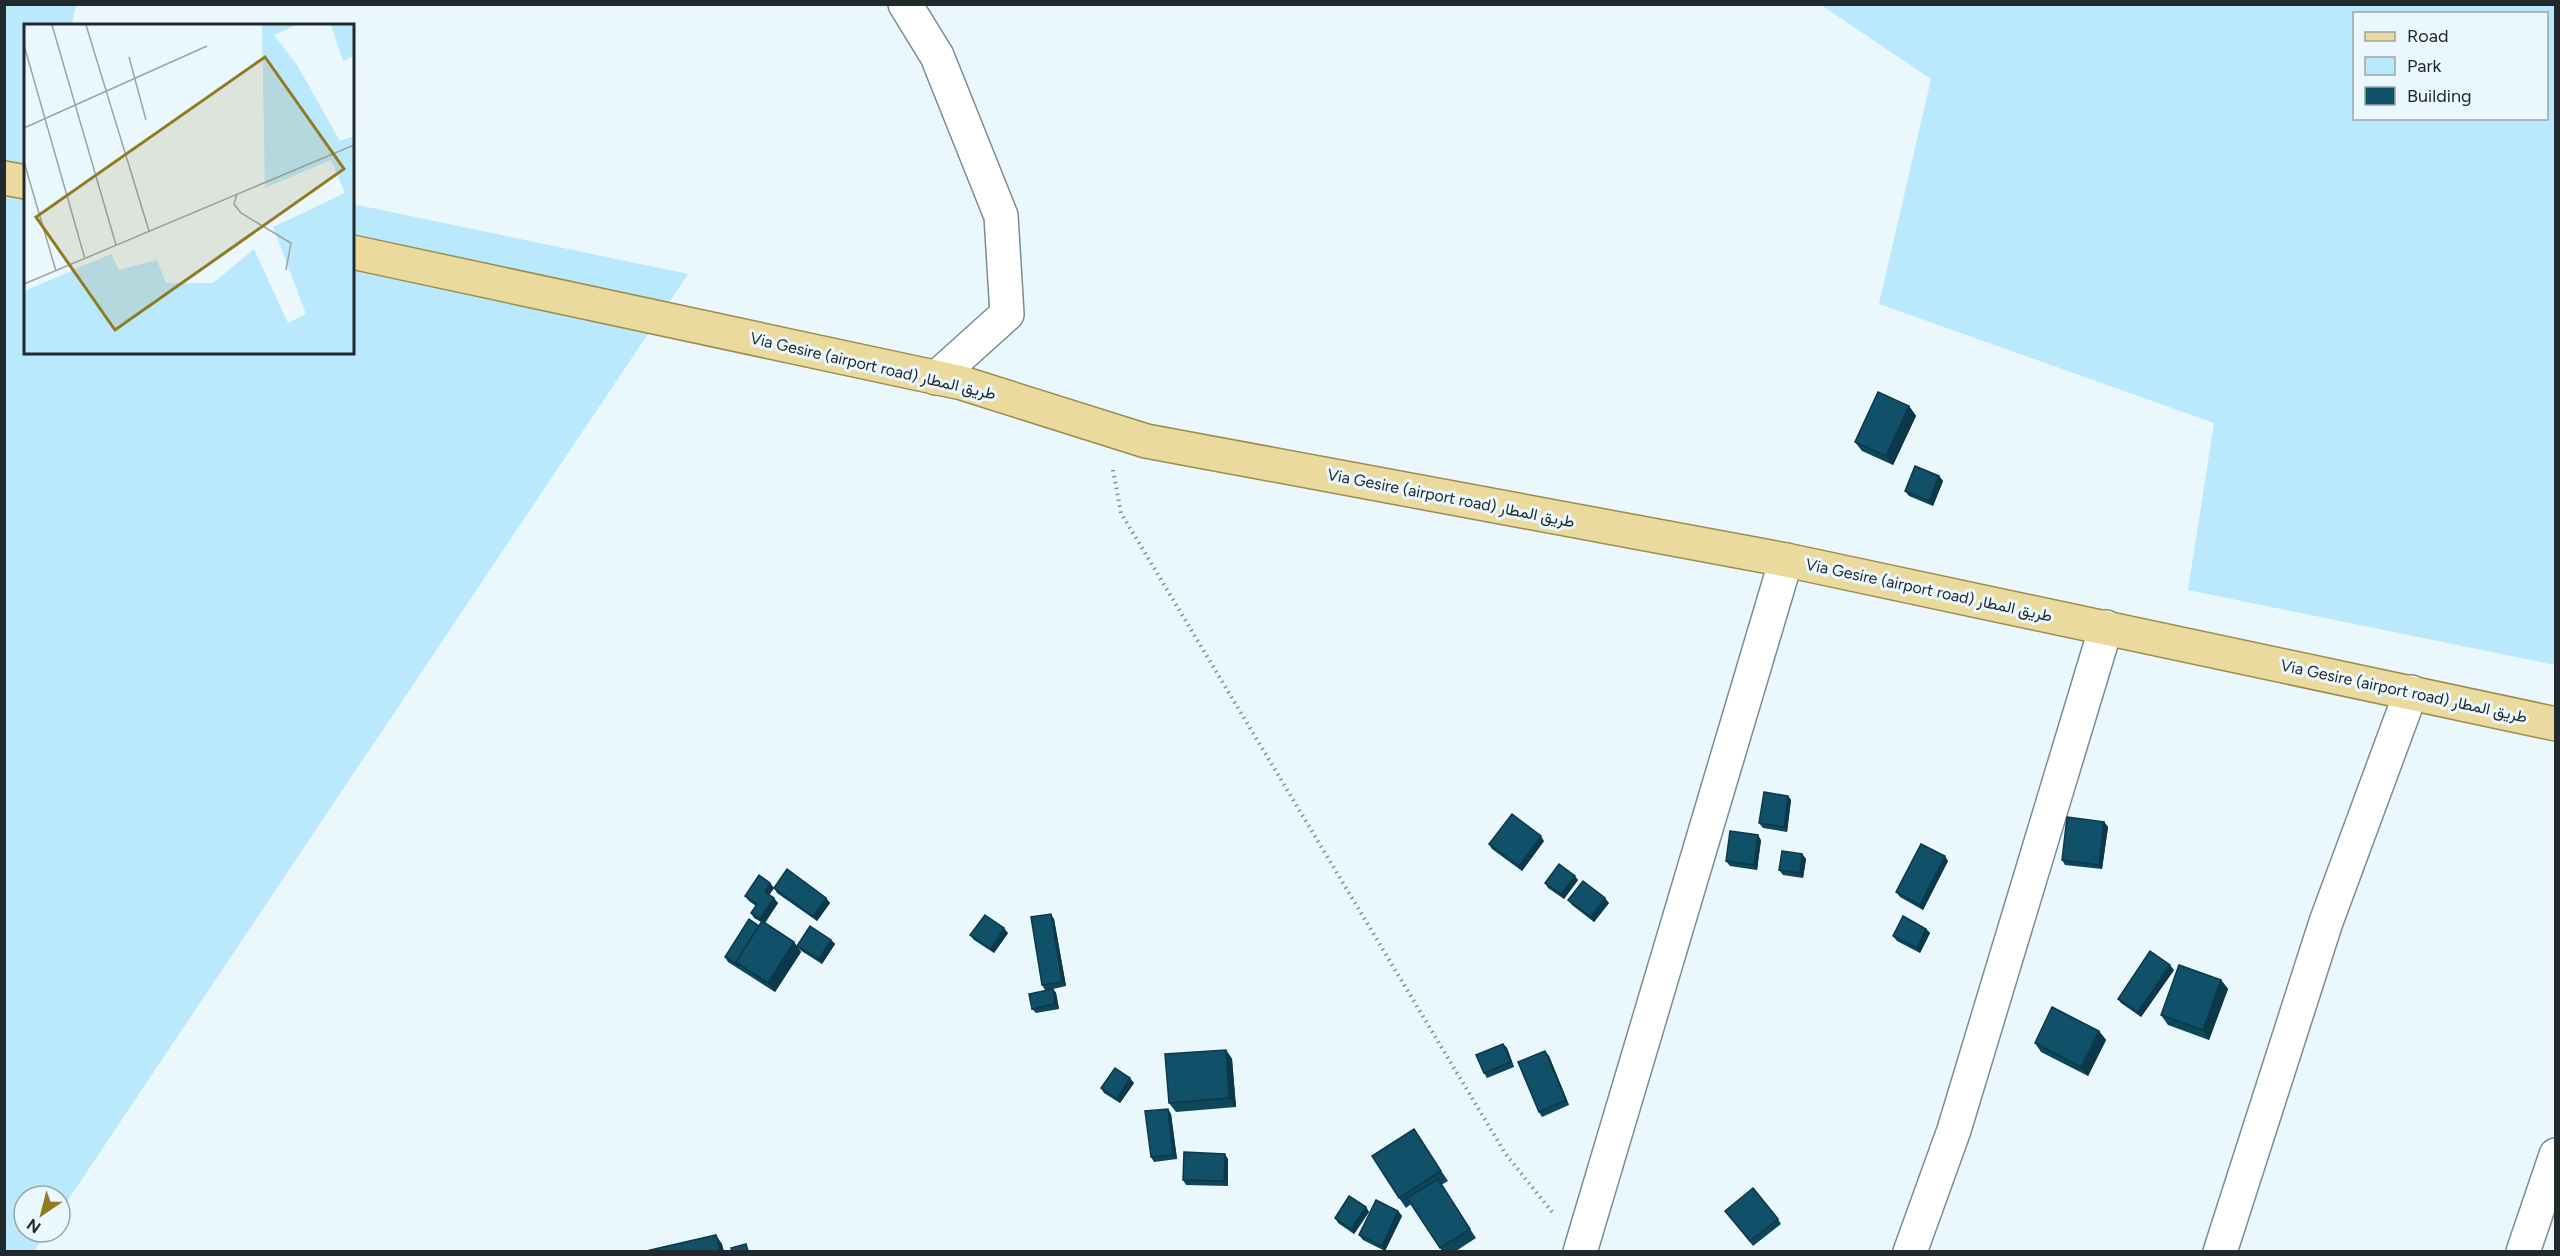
<svg xmlns="http://www.w3.org/2000/svg" width="2560" height="1256" font-family="Figtree,Vazirmatn,sans-serif">
  <rect width="100%" height="100%" fill="#eaf7fd"/>
  <g fill="#bae9fe" fill-rule="evenodd">
    <path d="M5,5H76L72,25L26,26V352H352L353,204L688,274L60,1212V1196H24V1232H47L34,1251L5,1252Z"/>
    <path d="M1821,5H2555V665L2188,590L2214,423L1879,304L1931,79ZM2354,14H2546V118H2354Z"/>
  </g>
  <g fill="none" stroke-linecap="round" stroke-linejoin="round">
    <defs>
      <g id="minor">
        <path d="M905,4L937,56L1001,216L1007,314L936,378"/>
        <path d="M1580,1252L1786,560"/>
        <path d="M1910,1252L1954,1130L2106,627"/>
        <path d="M2220,1252L2326,922L2411,692"/>
        <path d="M2523,1252L2556,1155"/>
      </g>
      <g id="major">
        <path d="M4,178L26,182"/>
        <path d="M352,252L962,383L1146,441L1786,560L2556,724"/>
      </g>
    </defs>
    <use href="#minor" stroke="#798d96" stroke-width="36"/>
    <use href="#major" stroke="#9b8c4b" stroke-width="36"/>
    <path stroke="#858f94" stroke-width="4" stroke-dasharray="1.5 4.5" stroke-linecap="butt" d="M1113,470L1121,513L1505,1153L1552,1212"/>
    <use href="#minor" stroke="#fff" stroke-width="33"/>
    <use href="#major" stroke="#ebda9d" stroke-width="33"/>
  </g>
  <g fill="#0e465a">
    <path d="M1909,406L1916,416L1893,465L1862,451L1855,442Z"/>
    <path d="M1939,476L1943,481L1933,506L1909,496L1905,491Z"/>
    <path d="M1788,796L1791,800L1787,832L1763,828L1759,823Z"/>
    <path d="M2104,822L2108,827L2102,869L2065,865L2062,860Z"/>
    <path d="M1761,840L1757,870L1730,866L1726,861Z"/>
    <path d="M1544,841L1522,871L1492,849L1489,844Z"/>
    <path d="M1802,854L1806,859L1803,878L1783,875L1779,870Z"/>
    <path d="M1948,861L1923,910L1900,897L1896,892Z"/>
    <path d="M1578,880L1564,899L1548,888L1545,883Z"/>
    <path d="M770,883L774,888L769,895L778,903L765,923L794,942L801,952L775,992L728,962L725,957L759,926L761,922L754,918L751,913L756,906L749,901L745,896Z"/>
    <path d="M774,888L826,898L830,903L817,921L777,893Z"/>
    <path d="M1568,900L1609,903L1594,922L1572,905Z"/>
    <path d="M1054,919L1066,986L1053,989L1056,993L1059,1009L1036,1013L1032,1009L1045,990L1042,985Z"/>
    <path d="M1926,929L1930,933L1920,953L1897,941L1893,936Z"/>
    <path d="M1008,933L994,953L974,940L970,935Z"/>
    <path d="M831,940L835,944L822,964L800,950L797,946Z"/>
    <path d="M2174,970L2141,1017L2121,1003L2118,999Z"/>
    <path d="M2221,980L2228,989L2209,1040L2168,1025L2161,1015Z"/>
    <path d="M2099,1031L2106,1040L2088,1076L2041,1052L2035,1043Z"/>
    <path d="M1503,1044L1507,1048L1514,1067L1487,1078L1484,1073Z"/>
    <path d="M1226,1050L1232,1059L1236,1107L1176,1112L1169,1103Z"/>
    <path d="M1545,1051L1549,1056L1569,1105L1542,1117L1539,1112Z"/>
    <path d="M1134,1083L1120,1103L1104,1093L1101,1088Z"/>
    <path d="M1168,1109L1171,1114L1177,1159L1154,1162L1151,1157Z"/>
    <path d="M1420,1139L1448,1181L1441,1185L1476,1238L1456,1251H1442L1411,1204L1406,1208L1399,1198Z"/>
    <path d="M1228,1159V1186L1186,1185L1183,1180Z"/>
    <path d="M1366,1207L1369,1212L1354,1234L1338,1223L1335,1218Z"/>
    <path d="M1398,1211L1402,1216L1385,1251L1363,1240L1359,1235Z"/>
    <path d="M1725,1211L1778,1219L1781,1224L1753,1246Z"/>
  </g>
  <g fill="#0b394a">
    <path d="M1909,406L1916,416L1893,465L1886,456Z"/>
    <path d="M1939,476L1943,481L1933,506L1929,501Z"/>
    <path d="M1788,796L1791,800L1787,832L1784,827Z"/>
    <path d="M2104,822L2108,827L2102,869L2099,865Z"/>
    <path d="M1758,835L1761,840L1757,870L1754,865Z"/>
    <path d="M1541,836L1544,841L1522,871L1519,866Z"/>
    <path d="M1802,854L1806,859L1803,878L1800,873Z"/>
    <path d="M1945,856L1948,861L1923,910L1920,905Z"/>
    <path d="M1575,876L1578,880L1564,899L1561,894Z"/>
    <path d="M770,883L774,888L768,897L765,892Z"/>
    <path d="M774,898L778,903L764,924L760,919Z"/>
    <path d="M826,898L830,903L817,921L813,916Z"/>
    <path d="M1605,898L1609,903L1594,922L1591,917Z"/>
    <path d="M1051,914L1054,919L1066,986L1062,982Z"/>
    <path d="M1004,928L1008,933L994,953L991,949Z"/>
    <path d="M1926,929L1930,933L1920,953L1917,948Z"/>
    <path d="M831,940L835,944L822,964L819,959Z"/>
    <path d="M794,942L801,952L775,992L768,983Z"/>
    <path d="M2170,965L2174,970L2141,1017L2138,1012Z"/>
    <path d="M2221,980L2228,989L2209,1040L2203,1030Z"/>
    <path d="M1053,989L1056,993L1059,1009L1055,1004Z"/>
    <path d="M2099,1031L2106,1040L2088,1076L2081,1067Z"/>
    <path d="M1503,1044L1507,1048L1514,1067L1511,1062Z"/>
    <path d="M1226,1050L1232,1059L1236,1107L1229,1098Z"/>
    <path d="M1545,1051L1549,1056L1569,1105L1566,1100Z"/>
    <path d="M1130,1078L1134,1083L1120,1103L1117,1099Z"/>
    <path d="M1168,1109L1171,1114L1177,1159L1173,1155Z"/>
    <path d="M1225,1154L1228,1159V1186L1224,1181Z"/>
    <path d="M1366,1207L1369,1212L1354,1234L1351,1229Z"/>
    <path d="M1398,1211L1402,1216L1385,1251L1382,1246Z"/>
    <path d="M716,1235L722,1244L724,1251H720Z"/>
  </g>
  <g fill="#105169" stroke="#0b394a" stroke-width="1.5">
    <path d="M1878,392L1909,406L1886,456L1855,442Z"/>
    <path d="M1915,466L1939,476L1929,501L1905,491Z"/>
    <path d="M1764,792L1788,796L1784,827L1759,823Z"/>
    <path d="M1512,814L1541,836L1519,866L1489,844Z"/>
    <path d="M2067,817L2104,822L2099,865L2062,860Z"/>
    <path d="M1730,831L1758,835L1754,865L1726,861Z"/>
    <path d="M1921,844L1945,856L1920,905L1896,892Z"/>
    <path d="M1782,851L1802,854L1800,873L1779,870Z"/>
    <path d="M1559,864L1575,876L1561,894L1545,883Z"/>
    <path d="M787,869L826,898L813,916L774,888Z"/>
    <path d="M759,875L770,883L765,892L774,898L760,919L751,913L757,904L745,896Z"/>
    <path d="M1583,881L1605,898L1591,917L1568,900Z"/>
    <path d="M1051,914L1062,982L1042,985L1031,917Z"/>
    <path d="M985,915L1004,928L991,949L970,935Z"/>
    <path d="M1903,916L1926,929L1917,948L1893,936Z"/>
    <path d="M749,919L759,926L736,962L739,966L725,957Z"/>
    <path d="M762,921L794,942L768,983L736,962Z"/>
    <path d="M810,926L831,940L819,959L797,946Z"/>
    <path d="M2150,951L2170,965L2138,1012L2118,999Z"/>
    <path d="M2179,965L2221,980L2203,1030L2161,1015Z"/>
    <path d="M1053,989L1055,1004L1032,1009L1029,994Z"/>
    <path d="M2052,1007L2099,1031L2081,1067L2035,1043Z"/>
    <path d="M1503,1044L1511,1062L1484,1073L1476,1055Z"/>
    <path d="M1226,1050L1229,1098L1169,1103L1165,1054Z"/>
    <path d="M1545,1051L1566,1100L1539,1112L1518,1062Z"/>
    <path d="M1115,1068L1130,1078L1117,1099L1101,1088Z"/>
    <path d="M1168,1109L1173,1155L1151,1157L1145,1111Z"/>
    <path d="M1414,1129L1441,1171L1399,1198L1372,1156Z"/>
    <path d="M1184,1152L1225,1154L1224,1181L1183,1180Z"/>
    <path d="M1438,1179L1470,1229L1440,1248L1407,1198Z"/>
    <path d="M1753,1188L1778,1219L1750,1241L1725,1211Z"/>
    <path d="M1349,1196L1366,1207L1351,1229L1335,1218Z"/>
    <path d="M1376,1200L1398,1211L1382,1246L1359,1235Z"/>
    <path d="M716,1235L720,1251H646Z"/>
    <path d="M746,1244L748,1251H732L731,1248Z"/>
  </g>
  <g text-anchor="middle" dominant-baseline="central" stroke-width="6" stroke-linejoin="round" paint-order="stroke">
    <g font-size="16" fill="#21292c" stroke="#eaf7fd">
      <text transform="translate(873 366) rotate(13)">Via Gesire (airport road) طريق المطار</text>
      <text transform="translate(1451 498) rotate(11)">Via Gesire (airport road) طريق المطار</text>
      <text transform="translate(1929 590) rotate(12)">Via Gesire (airport road) طريق المطار</text>
      <text transform="translate(2404 691) rotate(12)">Via Gesire (airport road) طريق المطار</text>
    </g>
  </g>
  <g transform="translate(24 24)">
    <rect width="330" height="330" fill="#eaf7fd"/>
    <path d="M238,1H272L250,11L273,41L316,117L330,112V329H0V267L87,230L95,246L133,236L142,259H189L230,225L264,299L282,290L249,203L321,169L307,136L241,164ZM307,1H330V32L319,37Z" fill="#bae9fe"/>
    <path fill="none" stroke="#9aa5a9" stroke-width="1.5" d="M28,1L92,221M62,1L125,207M0,21L61,235M105,33L122,96M0,104L183,22M0,138L32,247M213,170L210,180L217,189L267,219L262,246M0,260L330,121"/>
    <path fill="#917a20" fill-opacity="0.15" stroke="#917a20" stroke-width="3" d="M241,33L320,145L91,306L12,193Z"/>
    <rect width="330" height="330" fill="none" stroke="#21292c" stroke-width="3"/>
  </g>
  <rect width="2560" height="1256" fill="none" stroke="#21292c" stroke-width="12"/>
  <rect x="2353" y="12" width="195" height="108" fill="#eaf7fd" stroke="#9aa5a9" stroke-width="1.5"/>
  <rect x="2365" y="32" width="30" height="9" fill="#ebda9d" stroke="#9aa5a9" stroke-width="1.5"/>
  <text x="2407" y="42" font-size="18" fill="#21292c">Road</text>
  <rect x="2365" y="57" width="30" height="18" fill="#bae9fe" stroke="#9aa5a9" stroke-width="1.5"/>
  <text x="2407" y="72" font-size="18" fill="#21292c">Park</text>
  <rect x="2365" y="87" width="30" height="18" fill="#105169" stroke="#9aa5a9" stroke-width="1.5"/>
  <text x="2407" y="102" font-size="18" fill="#21292c">Building</text>
  <g transform="translate(42 1214) rotate(215)"><circle r="28" fill="#eaf7fd" stroke="#9aa5a9" stroke-width="1.5"/>
  <path d="M0-4.5L10 22L0 15L-10 22Z" fill="#917a20"/>
  <text y="-9" font-size="16" font-weight="bold" text-anchor="middle" fill="#21292c">N</text>
  </g>
</svg>
